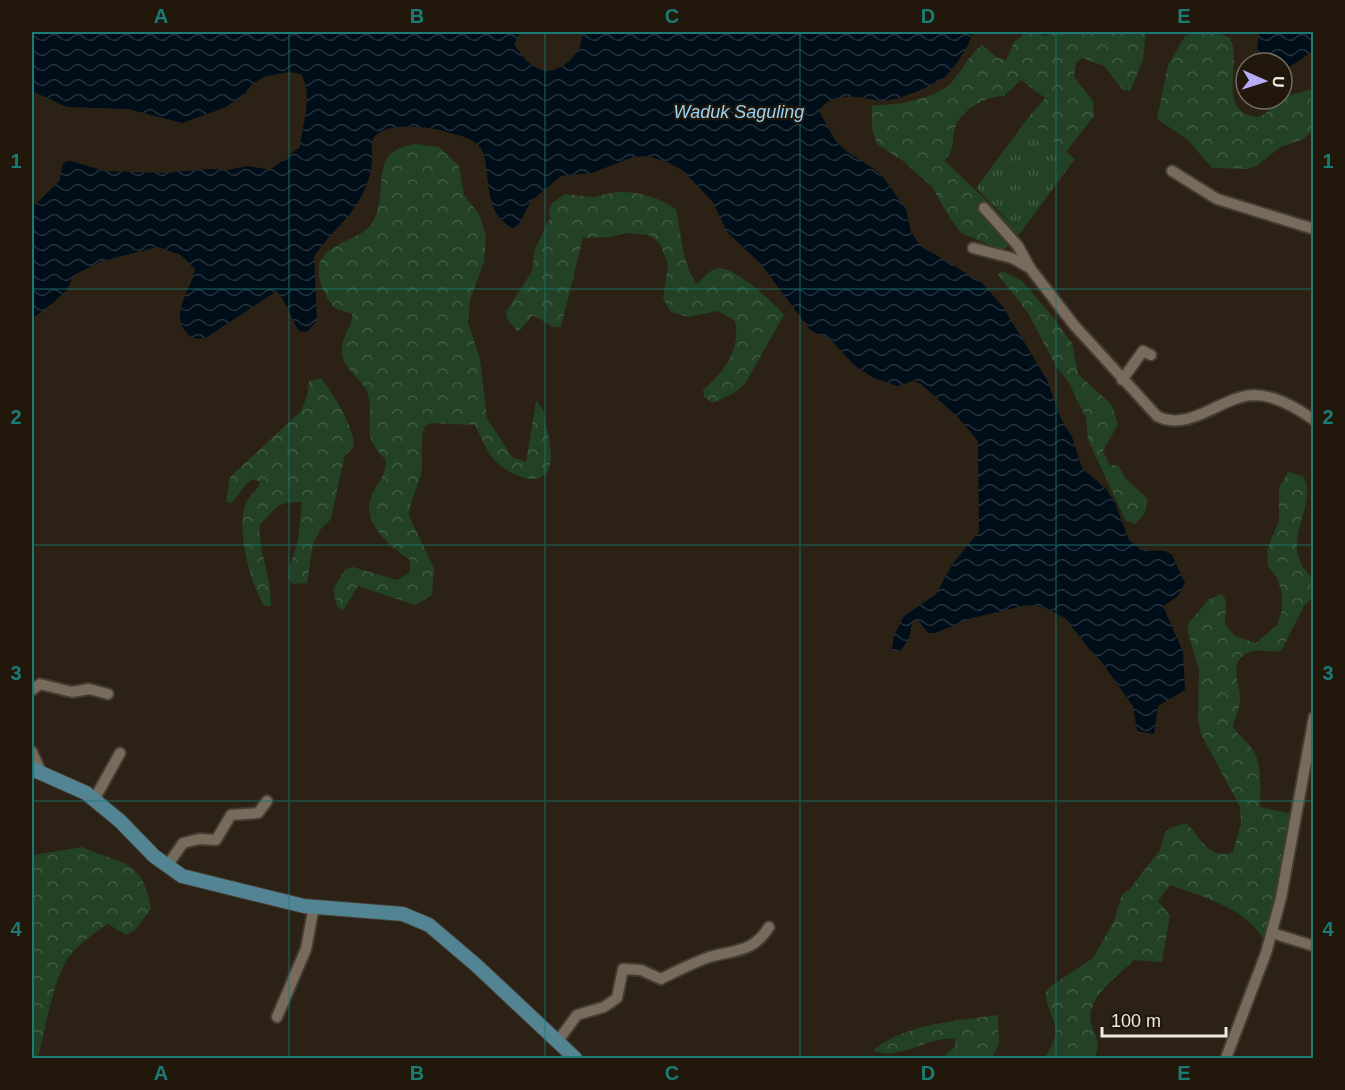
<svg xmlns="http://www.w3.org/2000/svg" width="1345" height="1090" font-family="Helvetica,sans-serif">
  <defs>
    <pattern id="grass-tufts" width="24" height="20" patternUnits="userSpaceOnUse" patternTransform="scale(1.5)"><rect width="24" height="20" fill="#234125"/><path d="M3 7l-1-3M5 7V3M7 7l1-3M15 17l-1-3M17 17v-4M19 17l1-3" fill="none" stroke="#435c44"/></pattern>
    <pattern id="forest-crowns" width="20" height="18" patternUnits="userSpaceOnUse" patternTransform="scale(1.5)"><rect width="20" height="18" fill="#234125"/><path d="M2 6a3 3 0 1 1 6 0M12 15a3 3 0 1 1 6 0" fill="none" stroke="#435c44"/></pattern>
    <pattern id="water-waves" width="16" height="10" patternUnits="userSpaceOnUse" patternTransform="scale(1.5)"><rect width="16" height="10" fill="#000e1a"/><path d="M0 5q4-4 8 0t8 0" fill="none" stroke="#26313b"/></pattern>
  </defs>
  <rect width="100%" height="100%" fill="#2b2114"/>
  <path fill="url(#grass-tufts)" d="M1027,119L1075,159L1020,233L976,188Z"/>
  <g fill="url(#forest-crowns)">
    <path d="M1027,32H1037L1045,36L1052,32H1146L1143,60L1130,91L1123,90L1104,66L1082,58L1076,63L1074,77L1093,101L1094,116L1066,152L1027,119L1045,98L1021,80L1004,96C987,96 964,108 956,125C950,140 958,143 945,161L1020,233L1009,246L1002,250L961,233L951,220L932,187L903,161L877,144L872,129V105C892,107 938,98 952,82C964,68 968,56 982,45L998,58L1006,60L1014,42Z"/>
    <path d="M1196,32H1216L1230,38C1243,63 1215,112 1257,117L1265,114L1282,97L1313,89V131L1303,139L1281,147L1256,166L1248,169L1212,168L1188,140L1157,119L1168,65L1185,36Z"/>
    <path d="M416,144L439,147L459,166L464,195L479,214L486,236L484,262L470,300L468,322L480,359L487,418L512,457L526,462L536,401C544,408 544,416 546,426C549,439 554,455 549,468C539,491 508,473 496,462C487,453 481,436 475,425L431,423L425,426C419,441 424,458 421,474C418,488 409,501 409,516L434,568L432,595L415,605L358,586L343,611L337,606L333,590L345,569L353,567L397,580L410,572V560C392,548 361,523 371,498C376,482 385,481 386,460C357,432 377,422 367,392C362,379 346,371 343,358C338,337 353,329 352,314C348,312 343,312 339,310C330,307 322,288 320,280C310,240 362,245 374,220C390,187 366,151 416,144Z"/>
    <path d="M616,192C637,191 659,197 676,209C682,236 681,262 697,284C702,280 708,271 715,269C731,262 774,303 784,315L745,384L734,393L713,403L704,397L703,390C724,372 741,350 735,321L718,311L688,317L671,312L663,299L668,265L660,244L654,239L648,235L625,233L611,237L583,238L561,327H553L533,315L518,332L508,320L506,312L532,271L535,249L550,218L549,210L552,203L565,194L593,197Z"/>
    <path d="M1002,271L1022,281L1048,311L1072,343L1078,374L1112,405L1118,424L1103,451L1110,465H1118L1126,479L1148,499L1145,513L1135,524L1126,521L1088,440L1086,418L1069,383L1056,366L1028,313L998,275Z"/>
    <path d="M321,378C333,393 354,427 354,446L344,458L331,519L320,530L313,544L307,583L293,584L288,578V571L298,541L302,502C274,502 278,508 260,524C257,548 272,577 271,606H264C249,579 237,535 245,505C248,496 257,491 260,482L253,479L247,483L232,503L226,502L230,477L301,411L307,396L309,381Z"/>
    <path d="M1288,472L1303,476C1321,503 1274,545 1313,578V597L1304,606L1281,651C1272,653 1261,649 1253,651C1225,659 1241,683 1240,699C1240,710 1235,717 1233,726C1238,736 1245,739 1251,747C1263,763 1260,788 1260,807L1292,814L1280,885L1263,938C1243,907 1203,897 1170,885L1158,901L1170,915L1162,962L1134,960C1119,975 1085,998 1091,1023C1096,1040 1101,1040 1095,1058H1044C1068,1025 1047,1022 1046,992L1051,986L1093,958L1114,921L1122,894L1129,890L1160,850L1164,834L1170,828L1186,823C1201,837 1209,861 1233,852L1241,823L1240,807L1201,734L1198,719L1199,670L1188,633V624L1208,600L1222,593L1226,601L1225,624L1235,636L1256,643L1277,625L1282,610V593L1277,578L1268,566L1267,550L1279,521V488Z"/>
    <path d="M82,847C122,865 143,858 151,909L135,930L126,935L108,924C96,932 81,942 72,953C54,973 45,1031 38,1058H32V855Z"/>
    <path d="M998,1015L999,1044L992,1058H941L955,1047V1039C932,1034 897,1063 873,1050C908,1023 956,1021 998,1015Z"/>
  </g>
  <g fill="url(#water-waves)">
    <path d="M32,32H520L514,44C520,54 530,67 542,70C562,75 585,50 582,32H973C969,46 958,63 947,75C939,84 896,101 883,101C861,99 834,88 819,111L835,140L846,151L880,173L906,209L911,232L920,245L982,283L1003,307L1047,380L1061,419L1072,437L1082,468L1106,489L1115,503L1129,540L1141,550L1165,551L1172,555L1185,583L1177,597L1163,606L1183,652L1185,690L1158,706L1154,734L1137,731L1133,706L1101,661L1090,650L1065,618L1043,607L1027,605L972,618L935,633H928L918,620L912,623L909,639L900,651L892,650L894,635L904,616L935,595L954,562L979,532L978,441L958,417L921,384L913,381L898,386L874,378L855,366L830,339L810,330L760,263L727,232L713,202L682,170L667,162L648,156L633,157L592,173L561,176L531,201L519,224L513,228C485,216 490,179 484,155C480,139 461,136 447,132C431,127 377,119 372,143C371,148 373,155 372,161C371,176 365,191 357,204C345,223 325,238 314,257L317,320L307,332L299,331C290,317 287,303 277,291L207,337C201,339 196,340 190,336C166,316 192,290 195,269L181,255L158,247L102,261L74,275L67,290L46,309L32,318V208L60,180L62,166L67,160L105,171L163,173L211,169L227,170L248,166L270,170L300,147C302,122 314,97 301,74L290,72L266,76L252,84L243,96L224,108L182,123L128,109L67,107L32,91Z"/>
    <path d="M1259,32H1313V51L1282,72V63H1256Z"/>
  </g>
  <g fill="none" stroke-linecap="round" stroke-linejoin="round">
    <defs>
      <g id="minor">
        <path d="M1172,171L1217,199L1314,229"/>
        <path d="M984,208L1018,246L1030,268L1074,325L1157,416C1190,433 1221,396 1254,395C1275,395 1297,408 1314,420"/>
        <path d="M973,248L1012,258L1030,268"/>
        <path d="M1122,380L1143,351L1151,355"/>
        <path d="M32,690L40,684L72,692L89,689L108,694"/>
        <path d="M32,752L41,772"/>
        <path d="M94,800L120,753"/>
        <path d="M167,866L183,843L199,839L216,840L231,815L258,813L267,801"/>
        <path d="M1272,933L1314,946"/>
        <path d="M277,1017L306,949L314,906"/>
        <path d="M557,1042L577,1015L604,1007L617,998L623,969L641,970L661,979C677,971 696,961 713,956C737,950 754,951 769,927"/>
        <path d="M1226,1058L1266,953L1281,898L1314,717"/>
      </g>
      <path id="major" d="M32,769L86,793L120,821L154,856L182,876L304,906L403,914L429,925L476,965L575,1058"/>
    </defs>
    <use href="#minor" stroke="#443c33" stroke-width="14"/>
    <use href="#major" stroke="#443c33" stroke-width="16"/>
    <use href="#minor" stroke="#776b5c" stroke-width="10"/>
    <use href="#major" stroke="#528493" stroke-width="14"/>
  </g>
  <path fill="none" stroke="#1a7c74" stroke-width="1.5" stroke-opacity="0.55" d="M289,32V1058M545,32V1058M800,32V1058M1056,32V1058M32,289H1314M32,545H1314M32,801H1314"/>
  <g text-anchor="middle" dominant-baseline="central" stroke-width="4.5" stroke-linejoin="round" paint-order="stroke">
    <g font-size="18" font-style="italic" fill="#98d4f7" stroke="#21180b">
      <text x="739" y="112">Waduk Saguling</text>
    </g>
  </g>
  <rect width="1345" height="1090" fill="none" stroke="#21180b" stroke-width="66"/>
  <g transform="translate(1264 81) rotate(93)"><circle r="28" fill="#21180b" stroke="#746c60" stroke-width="1.5"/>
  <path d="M0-4.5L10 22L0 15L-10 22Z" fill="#b7abf7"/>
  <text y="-9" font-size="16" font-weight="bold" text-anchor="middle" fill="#f0e9e0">U</text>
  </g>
  <path d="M1102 1027v9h124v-9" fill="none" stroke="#f0e9e0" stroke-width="3"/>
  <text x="1111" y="1027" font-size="18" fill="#f0e9e0" stroke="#21180b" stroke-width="4.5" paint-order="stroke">100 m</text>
  <rect x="33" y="33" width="1279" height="1024" fill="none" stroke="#1a7c74" stroke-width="2"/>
  <g font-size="20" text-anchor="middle" font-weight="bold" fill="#1a7c74">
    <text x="161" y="23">A</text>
    <text x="417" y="23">B</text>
    <text x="672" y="23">C</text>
    <text x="928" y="23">D</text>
    <text x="1184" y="23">E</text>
    <text x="16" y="168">1</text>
    <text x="1328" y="168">1</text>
    <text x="16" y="424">2</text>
    <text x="1328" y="424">2</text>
    <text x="16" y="680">3</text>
    <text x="1328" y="680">3</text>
    <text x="16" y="936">4</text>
    <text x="1328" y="936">4</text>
    <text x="161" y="1080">A</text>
    <text x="417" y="1080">B</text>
    <text x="672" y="1080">C</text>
    <text x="928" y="1080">D</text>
    <text x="1184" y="1080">E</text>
  </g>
</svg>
